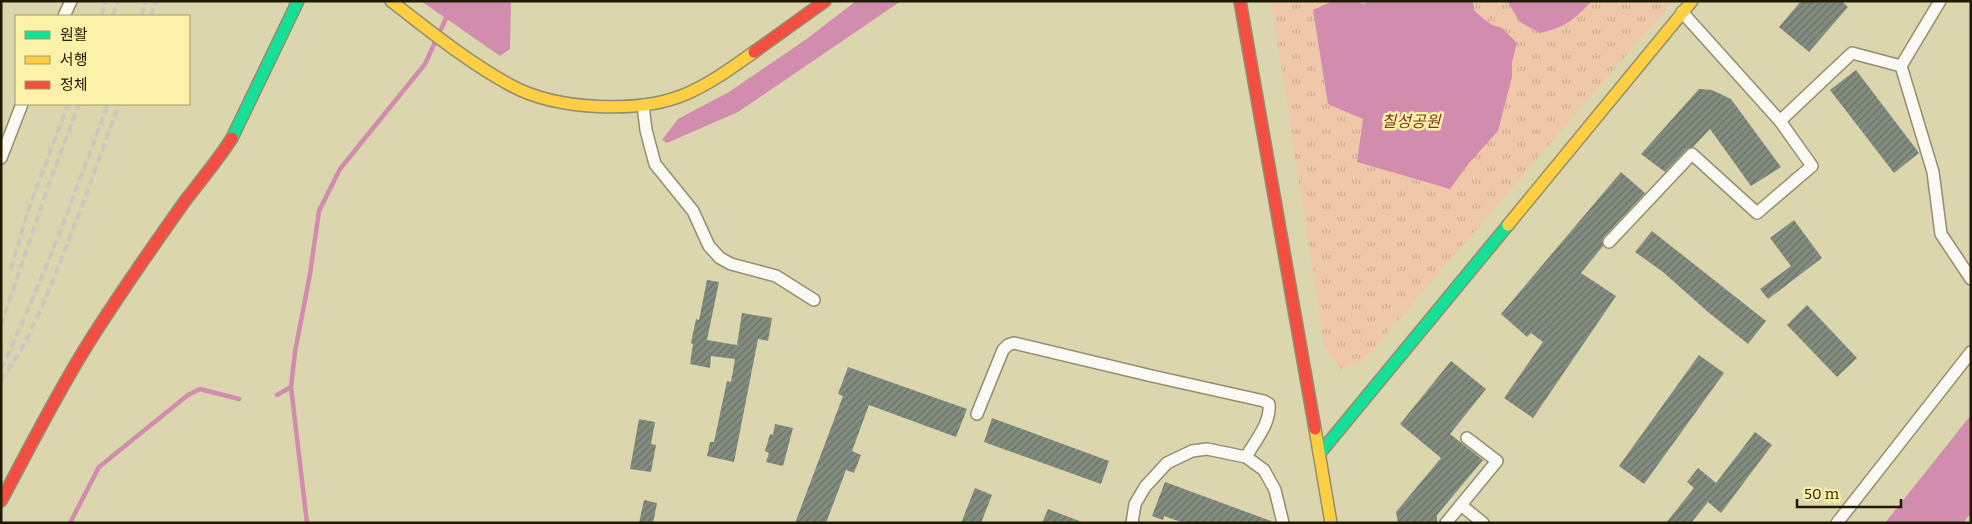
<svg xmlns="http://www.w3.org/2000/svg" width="1972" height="524" font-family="Bitter,'Noto Sans KR',serif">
  <defs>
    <pattern id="park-tufts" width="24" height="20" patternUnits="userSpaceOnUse" patternTransform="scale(1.25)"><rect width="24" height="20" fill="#efc8aa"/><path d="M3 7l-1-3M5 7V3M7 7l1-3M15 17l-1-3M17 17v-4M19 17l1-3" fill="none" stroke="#ccab90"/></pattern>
    <pattern id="building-hatch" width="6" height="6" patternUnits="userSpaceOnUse" patternTransform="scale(1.25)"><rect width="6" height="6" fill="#828c7f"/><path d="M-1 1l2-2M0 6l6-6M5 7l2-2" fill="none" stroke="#6a7266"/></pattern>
  </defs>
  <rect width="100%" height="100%" fill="#dcd6af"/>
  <path fill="url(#park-tufts)" d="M1271,1H1673L1363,361L1340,369L1324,346Z"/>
  <g fill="#d18cae">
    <path d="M421,1H511L510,49L500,56Z"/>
    <path d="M856,1H901L738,112L667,143L662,140L678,119L729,92L808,38Z"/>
    <path d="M1333,1H1356L1363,4L1370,1H1473L1474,10L1480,16L1492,25L1502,28L1517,43L1512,62V77L1498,131L1469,163L1450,189L1357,162L1363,119L1328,104L1313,10Z"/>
    <path d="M1507,1H1592C1573,20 1566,27 1540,33L1520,22Z"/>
    <path d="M1971,415V513L1963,523H1885Z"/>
  </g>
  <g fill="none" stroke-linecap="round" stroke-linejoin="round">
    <g stroke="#d18cae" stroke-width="4.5">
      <path d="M277,395L291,387"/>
      <path d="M70,523L99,467L188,395L200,389L239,399"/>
      <path d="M307,523L291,387L295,352L310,274L319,211L340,169L425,64L448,14"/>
    </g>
  </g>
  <g fill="url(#building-hatch)">
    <path d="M1801,1H1842L1848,7L1809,52L1779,27Z"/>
    <path d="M1856,70L1919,153L1894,173L1830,90Z"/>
    <path d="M1699,89L1712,90L1731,99L1781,167L1751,186L1710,129L1693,147L1687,149L1665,172L1641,154Z"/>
    <path d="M1621,172L1645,193L1604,237L1602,241L1603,246L1581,273L1616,296L1533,418L1504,398L1543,342L1531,333L1527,337L1501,314Z"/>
    <path d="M1794,220L1822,258L1768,299L1760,289L1791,266L1770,238Z"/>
    <path d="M1652,231L1766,321L1748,344L1708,312L1663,272L1635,252Z"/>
    <path d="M707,280L719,282L707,340L737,345L742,313L772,318L768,341L758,339L734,462L707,456L710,442H714L727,381L731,382L735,359L711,356L710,368L690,364L693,344L691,343L696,319L699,320Z"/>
    <path d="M1807,305L1857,358L1837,377L1787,325Z"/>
    <path d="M1699,355L1724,373L1644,484L1619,466Z"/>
    <path d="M1451,361L1486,389L1450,434L1483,460L1437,515V523H1398L1396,512L1441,458L1400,424Z"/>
    <path d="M848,367L967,409L956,437L869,405L852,451L861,455L854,473L846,470L826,523H795L843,396L838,394Z"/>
    <path d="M992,418L1109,461L1101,484L984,442Z"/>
    <path d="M639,419L655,422L651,444L656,445L651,472L630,469Z"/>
    <path d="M775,424L793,428L783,466L766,462L769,453L765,451L770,434L773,435Z"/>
    <path d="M1755,432L1772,445L1721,513L1708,502L1691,523H1666L1694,488L1687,482L1698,468L1716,483Z"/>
    <path d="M1165,482L1271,521V523H1184L1164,516L1163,520L1152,516Z"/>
    <path d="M975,488L992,495L981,523H961Z"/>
    <path d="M644,500L657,503L653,523H639Z"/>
    <path d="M1048,509L1082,522V523H1042Z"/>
  </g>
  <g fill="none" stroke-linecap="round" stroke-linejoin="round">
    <defs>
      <g id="street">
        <path d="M64,16L71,1"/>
        <path d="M1901,66L1933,172L1941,234L1971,279"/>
        <path d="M643,105L646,130L655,164L693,211L709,246L720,258L731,264L776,276L814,300"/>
        <path d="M1780,121L1852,53L1901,66L1940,1"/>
        <path d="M1,158L22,104"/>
        <path d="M1609,242L1692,154L1757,213L1812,166L1780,121L1682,12"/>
        <path d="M977,414L1003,350L1008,345L1014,343L1152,376L1264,401L1269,404C1271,423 1255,441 1246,457"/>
        <path d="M1461,505L1483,523"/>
        <path d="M1132,523L1135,504L1145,487L1167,463L1192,451L1207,449L1246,457L1264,470L1275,490L1283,523"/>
        <path d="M1446,523L1497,461L1467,438"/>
        <path d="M1837,523L1971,352"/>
      </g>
      <g id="fast">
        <path d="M232,138L298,1"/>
        <path d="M1320,453L1508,225"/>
      </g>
      <g id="slow">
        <path d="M391,1C430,31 469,63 512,86C557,110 639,114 686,94C711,83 733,67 754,52"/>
        <path d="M1508,225L1692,1"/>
        <path d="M1315,429L1331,523"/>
      </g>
      <g id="jam">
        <path d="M1240,1L1315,429"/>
        <path d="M754,52L825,1"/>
        <path d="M1,501C30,447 58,391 91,339C121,292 153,246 185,201C201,180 218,160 232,138"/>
      </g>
    </defs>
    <use href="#street" stroke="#928e6f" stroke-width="14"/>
    <use href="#fast" stroke="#928e6f" stroke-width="14"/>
    <use href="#slow" stroke="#928e6f" stroke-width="14"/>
    <use href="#jam" stroke="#928e6f" stroke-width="14"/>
    <use href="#street" stroke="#faf9f3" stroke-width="11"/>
    <use href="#fast" stroke="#16e098" stroke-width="11"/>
    <use href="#slow" stroke="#ffcf43" stroke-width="11"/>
    <use href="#jam" stroke="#f24e42" stroke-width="11"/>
    <g stroke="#cbc9bd" stroke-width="4" stroke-dasharray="8 4" stroke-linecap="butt">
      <path d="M101,16L106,1"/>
      <path d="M113,16L118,1"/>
      <path d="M141,16L146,1"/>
      <path d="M150,16L156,1"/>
      <path d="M11,269L28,211L68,104"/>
      <path d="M1,325L50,181L79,104"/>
      <path d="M1,369C42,283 75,193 108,104"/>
      <path d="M1,381L21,350L42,308L82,206L119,104"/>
    </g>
  </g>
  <g text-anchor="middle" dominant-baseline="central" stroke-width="5" stroke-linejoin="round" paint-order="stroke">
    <g font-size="16" font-style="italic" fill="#7b361b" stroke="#fbf1a9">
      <text x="1411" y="121">칠성공원</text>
    </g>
  </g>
  <rect width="1972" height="524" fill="none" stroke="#1f1b00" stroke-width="5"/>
  <rect x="15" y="15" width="175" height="90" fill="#fbf1a9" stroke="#a39b65"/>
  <rect x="25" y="31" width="25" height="8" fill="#16e098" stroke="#a39b65"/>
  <text x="60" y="40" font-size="15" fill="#1f1b00">원활</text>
  <rect x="25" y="56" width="25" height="8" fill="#ffcf43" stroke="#a39b65"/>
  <text x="60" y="65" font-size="15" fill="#1f1b00">서행</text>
  <rect x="25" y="81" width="25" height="8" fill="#f24e42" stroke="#a39b65"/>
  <text x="60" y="90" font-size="15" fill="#1f1b00">정체</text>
  <path d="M1797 499v8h104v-8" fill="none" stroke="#1f1b00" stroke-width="2.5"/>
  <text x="1804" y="499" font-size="15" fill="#1f1b00" stroke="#fbf1a9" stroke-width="4" paint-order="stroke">50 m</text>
</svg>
